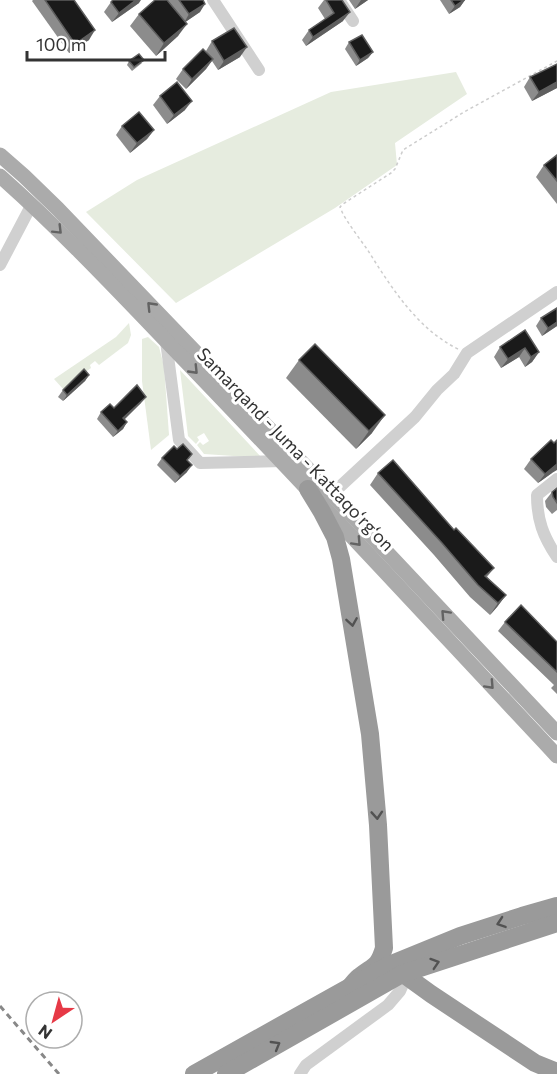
<svg xmlns="http://www.w3.org/2000/svg" width="557" height="1074" font-family="Commissioner,sans-serif">
  <rect width="100%" height="100%" fill="#fff"/>
  <g fill="#e6ecdf">
    <path d="M456,72L467,94L395,143L397,165L335,208L176,303L86,212L137,180L331,92Z"/>
    <path d="M129,323L131,335L128,343L99,365L95,361L90,365L91,368L80,376L64,390L54,379L116,337Z"/>
    <path d="M148,337L159,347L164,366L169,435L151,450L142,381V339Z"/>
    <path d="M180,370L262,458L204,454L197,445L200,442L203,445L209,441L204,433L197,437L199,440L196,444L188,436Z"/>
  </g>
  <g fill="none" stroke-linecap="round" stroke-linejoin="round">
    <path stroke="#cdcdcd" stroke-width="1.5" stroke-dasharray="3 3" stroke-linecap="butt" d="M458,349C417,329 391,287 367,249C359,238 350,226 343,214L340,207L343,204L391,173L395,169L403,150L464,112L557,61"/>
    <g stroke="#d0d0d0" stroke-width="12">
      <path d="M213,0L259,70"/>
      <path d="M339,0L353,21"/>
      <path d="M0,265L32,204"/>
      <path d="M166,341L179,440L200,463L282,461"/>
      <path d="M557,479L537,495C537,520 543,536 557,557"/>
      <path d="M332,494L415,417L437,390L454,374L467,353L557,292"/>
      <path d="M300,1074L306,1065L388,1005L400,991L404,982"/>
    </g>
    <g stroke="#ababab" stroke-width="15">
      <path d="M0,155L24,176L58,209L332,494L557,733"/>
      <path d="M0,176C70,238 134,308 199,375C320,501 438,629 557,756"/>
    </g>
    <g stroke="#9a9a9a" stroke-width="18">
      <path d="M308,489L322,512L335,537L341,559L370,734L378,825L384,948C378,968 374,965 359,977C355,980 352,985 349,988"/>
      <path d="M395,968L431,994L535,1063L557,1072"/>
      <path d="M194,1074L389,965L460,936L522,916L557,906"/>
      <path d="M226,1074L402,974L557,923"/>
    </g>
    <path stroke="#888" stroke-width="3" stroke-dasharray="6 4.5" stroke-linecap="butt" d="M0,1006L59,1074"/>
  </g>
  <g fill="#8c8c8c">
    <path d="M33,0H74L89,40L69,53L32,1Z"/>
    <path d="M167,0H203L200,12L185,22L178,36L156,56L130,26L139,14Z"/>
    <path d="M324,0H342L343,21L306,46L302,40L309,30L325,19L318,8Z"/>
    <path d="M349,0H368L355,9Z"/>
    <path d="M440,0H465L460,7L449,14Z"/>
    <path d="M111,2L139,3L112,22L104,12Z"/>
    <path d="M212,41L240,57L218,70L212,61L206,69L186,89L176,79L183,69L208,54L206,51Z"/>
    <path d="M349,42L373,52L368,58L356,66L345,49Z"/>
    <path d="M129,61L142,63L132,71L127,65Z"/>
    <path d="M530,77L557,88L532,101L524,87Z"/>
    <path d="M160,96L185,110L167,124L153,105Z"/>
    <path d="M122,126L154,130L147,139L130,153L116,135Z"/>
    <path d="M557,155V204L536,177L544,165Z"/>
    <path d="M541,318L557,326L542,336L536,326Z"/>
    <path d="M525,330L539,352L532,362L525,367L519,357L501,368L494,357L500,347Z"/>
    <path d="M299,360L372,433L356,449L286,378Z"/>
    <path d="M89,375L85,381L63,401L58,397L63,390Z"/>
    <path d="M141,403L124,419L127,422L123,429L113,437L97,419L101,412L114,408Z"/>
    <path d="M177,449L188,461L187,472L175,483L157,465L162,458Z"/>
    <path d="M531,459L552,473L538,483L524,469Z"/>
    <path d="M378,473L454,530L494,568L487,577L506,595L497,607L490,615L470,597L434,555L370,485Z"/>
    <path d="M557,488V510L552,514L546,507L545,501L552,492Z"/>
    <path d="M505,622L557,642V694L551,688L554,685L498,631Z"/>
  </g>
  <g fill="#5f5f5f">
    <path d="M136,0H141L139,3L112,22L119,13Z"/>
    <path d="M361,0H368L355,9Z"/>
    <path d="M464,0H465L460,7L449,14L455,6Z"/>
    <path d="M205,4L200,12L184,23L189,14Z"/>
    <path d="M350,12L343,21L306,46L313,37Z"/>
    <path d="M187,24L178,36L156,56L164,43Z"/>
    <path d="M95,30L89,40L69,53L75,44Z"/>
    <path d="M247,47L240,57L218,70L224,61Z"/>
    <path d="M373,52L368,58L356,66L360,60Z"/>
    <path d="M213,59L206,69L186,89L192,79Z"/>
    <path d="M557,82V88L532,101L539,92Z"/>
    <path d="M192,101L185,110L167,124L174,115Z"/>
    <path d="M154,130L147,139L130,153L137,143Z"/>
    <path d="M557,322V326L542,336L548,328Z"/>
    <path d="M525,348L519,357L501,368L508,359Z"/>
    <path d="M539,352L532,362L525,367L531,357Z"/>
    <path d="M89,375L85,381L63,401L67,395Z"/>
    <path d="M146,397L141,403L119,425L123,418Z"/>
    <path d="M385,415L372,433L356,449L369,431Z"/>
    <path d="M127,422L123,429L113,437L118,431Z"/>
    <path d="M557,464V470L552,473L538,483L545,474Z"/>
    <path d="M192,465L187,472L175,483L180,476Z"/>
    <path d="M506,595L497,607L490,615L498,603Z"/>
  </g>
  <g fill="#1a1a1a" stroke="#5f5f5f" stroke-width="1.5">
    <path d="M45,0H74L95,30L75,44Z"/>
    <path d="M113,0H136L119,13L111,2Z"/>
    <path d="M155,0H167L187,24L164,43L139,14Z"/>
    <path d="M179,0H203L205,4L189,14Z"/>
    <path d="M326,0H342L350,12L313,37L309,30L334,13Z"/>
    <path d="M451,0H464L455,6Z"/>
    <path d="M234,28L247,47L224,61L212,41Z"/>
    <path d="M362,35L373,52L360,60L349,42Z"/>
    <path d="M203,49L213,59L192,79L183,69Z"/>
    <path d="M139,54L144,60L134,67L129,61Z"/>
    <path d="M557,64V82L539,92L530,77Z"/>
    <path d="M177,82L192,101L174,115L160,96Z"/>
    <path d="M139,112L154,130L137,143L122,126Z"/>
    <path d="M557,155V181L544,165Z"/>
    <path d="M557,308V322L548,328L541,318Z"/>
    <path d="M525,330L539,352L531,357L525,348L508,359L500,347Z"/>
    <path d="M315,344L385,415L369,431L299,360Z"/>
    <path d="M84,369L89,375L67,395L63,390Z"/>
    <path d="M137,385L146,397L123,418L127,422L118,431L101,412L110,404L114,408Z"/>
    <path d="M551,440L554,443L557,440V464L545,474L531,459Z"/>
    <path d="M183,444L192,454L187,460L192,465L180,476L162,458L174,446L177,449Z"/>
    <path d="M393,460L454,530L456,528L494,568L485,576L506,595L498,603L478,585L442,543L378,473Z"/>
    <path d="M557,488V503L553,497L552,492Z"/>
    <path d="M521,605L557,642V672L505,622Z"/>
  </g>
  <defs><path id="oneway-chevron" d="M-2-3.5L2.5 0L-2 3.5" fill="none" stroke-width="1.6" stroke-linecap="round" stroke-linejoin="round" transform="scale(1.5)"/></defs>
  <g stroke="#636363">
    <use href="#oneway-chevron" transform="translate(58 230) rotate(45)"/>
    <use href="#oneway-chevron" transform="translate(151 306) rotate(-134)"/>
    <use href="#oneway-chevron" transform="translate(194 370) rotate(46)"/>
    <use href="#oneway-chevron" transform="translate(357 542) rotate(47)"/>
    <use href="#oneway-chevron" transform="translate(445 614) rotate(-133)"/>
    <use href="#oneway-chevron" transform="translate(490 685) rotate(47)"/>
  </g>
  <g stroke="#525252">
    <use href="#oneway-chevron" transform="translate(352 622) rotate(81)"/>
    <use href="#oneway-chevron" transform="translate(377 815) rotate(86)"/>
    <use href="#oneway-chevron" transform="translate(501 923) rotate(161)"/>
    <use href="#oneway-chevron" transform="translate(435 963) rotate(-18)"/>
    <use href="#oneway-chevron" transform="translate(276 1045) rotate(-30)"/>
  </g>
  <g text-anchor="middle" dominant-baseline="central" stroke-width="6" stroke-linejoin="round" paint-order="stroke">
    <g font-size="18" fill="#333" stroke="#fff">
      <text transform="translate(296 449) rotate(46)">Samarqand - Juma - Kattaqo‘rg‘on</text>
    </g>
  </g>
  <g transform="translate(54 1020) rotate(216)"><circle r="28" fill="#ffffff" stroke="#adadad" stroke-width="1.5"/>
  <path d="M0-4.5L10 22L0 15L-10 22Z" fill="#e63946"/>
  <text y="-9" font-size="16" font-weight="bold" text-anchor="middle" fill="#333333">N</text>
  </g>
  <path d="M27 51v9h138v-9" fill="none" stroke="#333333" stroke-width="3"/>
  <text x="36" y="51" font-size="18" fill="#333333" stroke="#ffffff" stroke-width="4.5" paint-order="stroke">100 m</text>
</svg>
